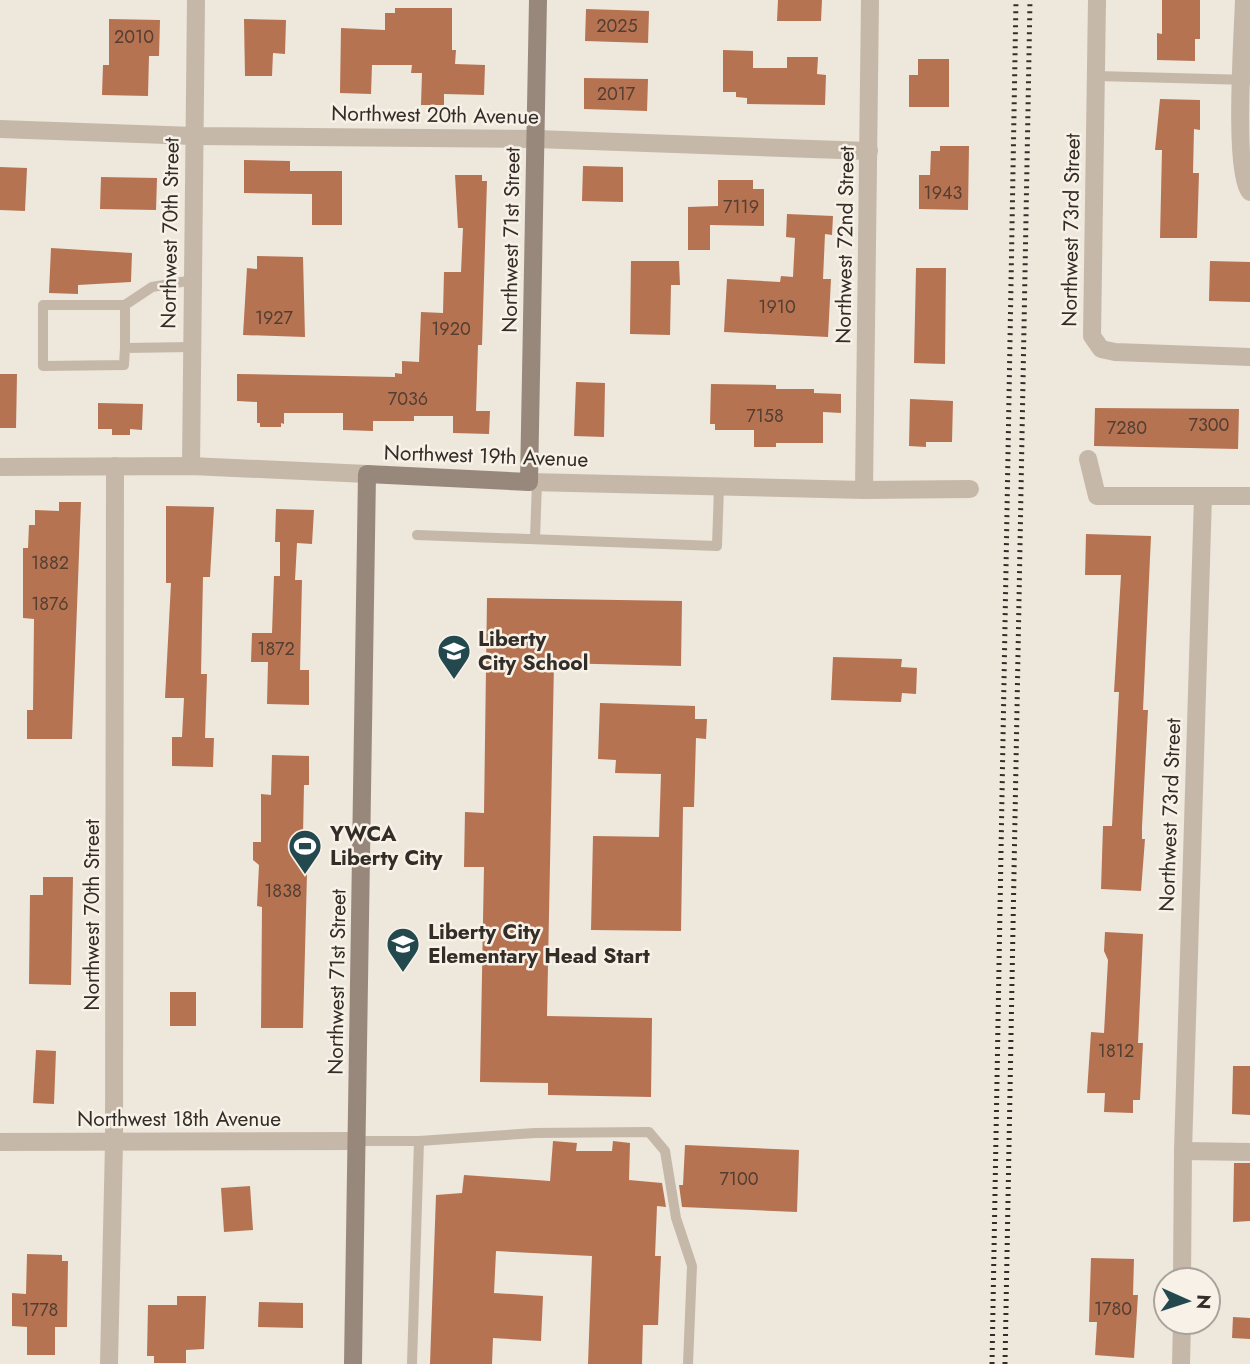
<svg xmlns="http://www.w3.org/2000/svg" width="1250" height="1364" font-family="Jost,sans-serif">
  <rect width="100%" height="100%" fill="#eee7dc"/>
  <g fill="#b67352">
    <path d="M778,0H822L821,21H777Z"/>
    <path d="M1162,0H1200V39H1195V61L1157,60V33L1162,34Z"/>
    <path d="M395,8H452V50H456L455,64L485,65L484,95L444,94V105H421L422,73H411L412,65H372L371,94L340,93L341,28L385,30V13H395Z"/>
    <path d="M586,9L649,11L648,43L585,41Z"/>
    <path d="M109,19L160,20L159,56H149L148,96L102,95L103,65H109Z"/>
    <path d="M244,19L286,20L285,54L273,53L272,76H245Z"/>
    <path d="M723,50L753,51V68H787V57H818L817,74L826,75L825,105L747,104V98L736,97V92H723Z"/>
    <path d="M918,59H949V107H909V75H918Z"/>
    <path d="M584,78L648,79L647,111L584,109Z"/>
    <path d="M1160,99L1200,100V130L1194,129L1193,173H1199L1197,238H1160L1162,150H1155Z"/>
    <path d="M940,146H969L968,210L919,209V175H930L931,151H940Z"/>
    <path d="M244,160L290,161V171H342V225H312V194L244,193Z"/>
    <path d="M583,166L623,167V202L582,201Z"/>
    <path d="M0,167L27,168L25,211L0,210Z"/>
    <path d="M455,175H482V181H487L482,345H478L476,411H490L489,434L453,433V416H414V421H373V431L343,430V413H284V424L281,423V427H260V423H257V402L237,401V374L395,377V373L402,374V361L419,362L421,312L443,313L444,272H461L463,228H458Z"/>
    <path d="M101,177L157,178L156,210L100,209Z"/>
    <path d="M718,180H753V189H764V226L710,225V250H688V207L718,206Z"/>
    <path d="M787,214L833,216L832,235L825,234L823,279H831L828,337L724,332L727,279L780,282L781,276L793,277L795,238L786,237Z"/>
    <path d="M51,248L132,253L131,282L78,285V294L49,293Z"/>
    <path d="M257,256L303,257L305,337L243,335L247,268L257,269Z"/>
    <path d="M631,261H679L680,285H671L670,335L630,334Z"/>
    <path d="M1210,261L1250,262V302L1209,301Z"/>
    <path d="M916,268H946L945,364L914,363Z"/>
    <path d="M0,374H17L16,428H0Z"/>
    <path d="M576,382L605,383L604,437L574,436Z"/>
    <path d="M711,384L776,385V389H814V393L841,394V413L823,412V443H776V447H754V430H715V424H710Z"/>
    <path d="M910,399L953,401L952,442H926V447L909,446Z"/>
    <path d="M98,403L143,404L142,430L130,429V435H112V429H98Z"/>
    <path d="M1095,408L1239,409L1238,449L1094,446Z"/>
    <path d="M59,502H81L72,739H27V710H33L34,619L23,618V548H28L29,525H35V510L59,511Z"/>
    <path d="M166,506L214,507L210,577H203L201,674H207L205,738H214L213,767L172,766V737H182L184,698H165L171,583H166Z"/>
    <path d="M276,509L314,510L312,544L297,543L295,580H302L300,670H309V705L267,704L268,662H251L252,633H272L274,576H280V542H275Z"/>
    <path d="M1086,534L1151,536L1143,710H1148L1142,827V839H1145L1141,891L1101,889L1103,826H1112L1119,692H1114L1121,575H1085Z"/>
    <path d="M487,598L682,601L681,666L554,663L547,1016L652,1018L651,1097L548,1095V1083L480,1082L484,867H464L465,812L484,813Z"/>
    <path d="M833,657L902,659L901,667L917,668L916,694L902,693L901,702L831,700Z"/>
    <path d="M600,703L695,706V719H707L706,739L696,738L694,807H683L681,931L591,930L593,836L659,837L661,774L615,773L616,760L598,759Z"/>
    <path d="M272,755L309,756V785H304L303,835H308L303,1028H261L262,907L257,906L259,865L253,860V842H261V794L271,795Z"/>
    <path d="M43,877H73L71,985L29,984L30,895H43Z"/>
    <path d="M1105,932L1143,934L1138,1043H1143L1140,1100H1133V1113L1104,1112L1105,1093H1087L1091,1032L1104,1033L1108,960L1104,951Z"/>
    <rect x="170" y="992" width="26" height="34"/>
    <path d="M36,1050L56,1051L54,1104L33,1103Z"/>
    <path d="M1233,1066H1250V1115L1232,1114Z"/>
    <path d="M553,1141L577,1143L576,1151H612L613,1141L630,1143L629,1180L662,1183L666,1207L657,1206L655,1256H661L658,1325H643L642,1364H588L592,1256L496,1251L494,1293L543,1296L541,1341L493,1338L492,1364H430L436,1195L462,1193L464,1175L550,1181Z"/>
    <path d="M685,1145L799,1150L797,1212L682,1207L679,1185H683Z"/>
    <path d="M1234,1163H1250V1221L1233,1222Z"/>
    <path d="M250,1186L253,1230L224,1232L221,1188Z"/>
    <path d="M27,1254L62,1255V1261H68L67,1327H55V1355H27V1327L12,1326V1293L26,1294Z"/>
    <path d="M1091,1258L1134,1259L1133,1295H1138L1134,1358L1095,1355L1097,1322H1089Z"/>
    <path d="M177,1296H206L204,1349L186,1350V1363H154V1356H147L148,1305H177Z"/>
    <path d="M259,1302L303,1303V1328L258,1327Z"/>
    <path d="M1233,1317L1250,1318V1339L1232,1338Z"/>
  </g>
  <g fill="none" stroke-linecap="round" stroke-linejoin="round">
    <g stroke="#c5b8a9" stroke-width="10">
      <path d="M1096,76L1250,80"/>
      <path d="M125,305L152,287L193,280"/>
      <path d="M125,348V305H43V366L124,365L125,348L192,347"/>
      <path d="M417,535L717,546L719,487"/>
      <path d="M535,539L537,482"/>
      <path d="M357,1141H419L412,1364"/>
      <path d="M419,1141L535,1133L649,1132L665,1151L676,1218L692,1266L688,1364"/>
    </g>
    <g stroke="#c5b8a9" stroke-width="18">
      <path d="M1097,0L1092,336L1101,349L1115,352L1250,357"/>
      <path d="M1244,0C1243,32 1233,175 1250,192"/>
      <path d="M0,129L194,136L536,139L869,151"/>
      <path d="M1088,459L1097,496H1250"/>
      <path d="M191,466L196,0"/>
      <path d="M0,467L191,466L367,474"/>
      <path d="M529,482L864,490L970,489"/>
      <path d="M864,490L870,0"/>
      <path d="M0,1142L357,1141"/>
      <path d="M1183,1151L1250,1152"/>
      <path d="M1182,1280L1183,1151L1203,496"/>
      <path d="M109,1364L114,1143L115,466"/>
      <path d="M1181,1364L1182,1322"/>
    </g>
    <path stroke="#98887b" stroke-width="18" d="M353,1364L367,474L529,482L538,0"/>
    <g stroke="#332d28" stroke-width="5" stroke-dasharray="2 5" stroke-linecap="butt">
      <path d="M992,1364L1016,0"/>
      <path d="M1005,1364L1030,0"/>
    </g>
  </g>
  <defs>
    <symbol id="school-pin" viewBox="-11 -11 22 30"><path d="M0 17L-7.5 6A9.5 9.5 0 1 1 7.5 6Z" fill="#23494f" stroke="#f7f1e8"/><path d="M0-5L7-2L0 1L-7-2ZM-4 1L0 2.5L4 1V4Q0 6-4 4Z" fill="#fff"/></symbol>
    <symbol id="stadium-pin" viewBox="-11 -11 22 30"><path d="M0 17L-7.5 6A9.5 9.5 0 1 1 7.5 6Z" fill="#23494f" stroke="#f7f1e8"/><path d="M0-5a6.5 5 0 1 0 0 10a6.5 5 0 1 0 0-10ZM-3.5-1.8h7v3.6h-7Z" fill="#fff"/></symbol>
  </defs>
  <g fill-rule="evenodd">
    <use href="#school-pin" x="435" y="632" width="38" height="52"/>
    <use href="#stadium-pin" x="286" y="827" width="38" height="52"/>
    <use href="#school-pin" x="384" y="925" width="38" height="52"/>
  </g>
  <g text-anchor="middle" dominant-baseline="central" stroke-width="5" stroke-linejoin="round" paint-order="stroke">
    <g font-size="18" fill="#543e32">
      <text x="617" y="26">2025</text>
      <text x="134" y="37">2010</text>
      <text x="616" y="94">2017</text>
      <text x="943" y="193">1943</text>
      <text x="741" y="207">7119</text>
      <text x="777" y="307">1910</text>
      <text x="274" y="318">1927</text>
      <text x="451" y="329">1920</text>
      <text x="408" y="399">7036</text>
      <text x="765" y="416">7158</text>
      <text x="1209" y="425">7300</text>
      <text x="1127" y="428">7280</text>
      <text x="50" y="563">1882</text>
      <text x="50" y="604">1876</text>
      <text x="276" y="649">1872</text>
      <text x="283" y="891">1838</text>
      <text x="1116" y="1051">1812</text>
      <text x="739" y="1179">7100</text>
      <text x="1113" y="1309">1780</text>
      <text x="40" y="1310">1778</text>
    </g>
    <g font-size="21" fill="#332d28" stroke="#f7f1e8">
      <text transform="translate(435 115) rotate(1)">Northwest 20th Avenue</text>
      <text transform="translate(1071 230) rotate(-89)">Northwest 73rd Street</text>
      <text transform="translate(170 233) rotate(-89)">Northwest 70th Street</text>
      <text transform="translate(511 240) rotate(-89)">Northwest 71st Street</text>
      <text transform="translate(845 245) rotate(-89)">Northwest 72nd Street</text>
      <text transform="translate(486 456) rotate(2)">Northwest 19th Avenue</text>
      <text transform="translate(1170 815) rotate(-88)">Northwest 73rd Street</text>
      <text transform="translate(92 915) rotate(-90)">Northwest 70th Street</text>
      <text transform="translate(337 982) rotate(-89)">Northwest 71st Street</text>
      <text x="179" y="1119">Northwest 18th Avenue</text>
    </g>
    <g font-size="21" font-weight="bold" fill="#332d28" stroke="#f7f1e8" text-anchor="start">
      <text x="478" y="639">Liberty<tspan x="478" dy="24">City School</tspan></text>
      <text x="330" y="834">YWCA<tspan x="330" dy="24">Liberty City</tspan></text>
      <text x="428" y="932">Liberty City<tspan x="428" dy="24">Elementary Head Start</tspan></text>
    </g>
  </g>
  <g transform="translate(1187 1301) rotate(93)"><circle r="33" fill="#f7f1e8" stroke="#a9a39b" stroke-width="2"/>
  <path d="M0-5L12 26L0 18L-12 26Z" fill="#23494f"/>
  <text y="-10" font-size="19" font-weight="bold" text-anchor="middle" fill="#332d28">N</text>
  </g>
</svg>
